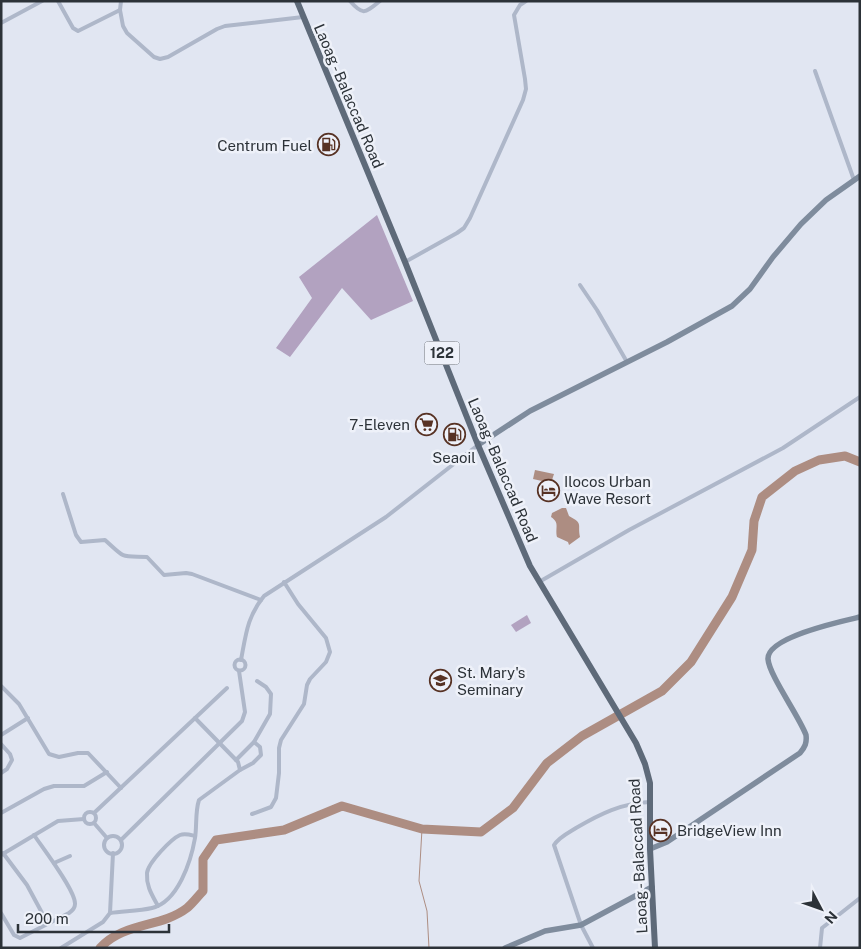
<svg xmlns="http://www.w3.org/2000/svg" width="861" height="949" font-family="'Public Sans',sans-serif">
  <rect width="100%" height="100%" fill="#e1e6f2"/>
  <g fill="#b2a2c0">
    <path d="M377,215L413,301L371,320L342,288L290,357L276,348L312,298L299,277Z"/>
    <path d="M527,615L531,623L516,632L511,625Z"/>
  </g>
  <g fill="#ad8d82">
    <path d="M535,470L554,474L551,483L533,479Z"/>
    <path d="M562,508H566L569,516C584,524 577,524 580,537L569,545L568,542L557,537C555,527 560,523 551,517L552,513Z"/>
  </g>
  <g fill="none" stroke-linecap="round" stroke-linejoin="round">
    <path stroke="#ad8d82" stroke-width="1" d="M422,829L419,881L427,911L429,948"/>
    <path stroke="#ad8d82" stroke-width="9" d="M100,948C123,922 161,928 187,908C193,903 198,896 203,891V859L216,840L284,830L342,806L422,829L481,832L513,808L547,763L582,736L662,691L691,662L732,597L752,550L754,521L762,497L795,471L819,460L845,456L860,462"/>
    <g stroke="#aeb7c9" stroke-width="4">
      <path d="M58,1L73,28L78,31L120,10"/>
      <path d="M121,1L120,10L123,26L127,33L154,57L160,59L168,57L217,29L225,26L303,17"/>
      <path d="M350,1C363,16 365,13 380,1"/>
      <path d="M1,23L42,1"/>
      <path d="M815,71L854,180"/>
      <path d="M405,262L457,233L464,228L470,218L523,100L526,89L525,79L514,15L520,5L526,1"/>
      <path d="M580,285L597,310L627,362"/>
      <path d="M63,494L76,535L81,542L105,540C126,559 119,556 147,557L164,575L186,573L192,574L261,600"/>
      <path d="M539,582L629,530L783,448L860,397"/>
      <circle cx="240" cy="665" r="5.5"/>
      <path d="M241,660C246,634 247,617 264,596L386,517L478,445"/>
      <path d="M1,686L19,704L49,754L59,757L78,753H88L121,788"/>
      <path d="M1,735L28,718"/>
      <path d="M1,744L10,754L12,760L7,769L1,773"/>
      <path d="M236,760L254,742L270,714L271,694L266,687L257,681"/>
      <path d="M240,770L253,763L261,755L260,747L254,742"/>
      <circle cx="90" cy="818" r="6"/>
      <path d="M1,813L44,789L54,786H84L107,772"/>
      <path d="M94,813L227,688"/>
      <path d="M252,814L271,807L276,798L279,773V748L281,740L304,704L307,685L310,679L326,662L330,652L326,638L298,604L284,582"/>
      <path d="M94,823L107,838"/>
      <circle cx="113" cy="845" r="9"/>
      <path d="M121,840L242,721L245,712L239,671"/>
      <path d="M3,853L27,885L48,924"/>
      <path d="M1,855L58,821L84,819"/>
      <path d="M54,863L70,856"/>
      <path d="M158,906C152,895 146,886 147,873C148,863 171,839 180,835C185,833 191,835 195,836"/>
      <path d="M1,913L14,935L20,938L69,913C72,911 75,908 75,904C76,891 42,847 34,835"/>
      <path d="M110,913C123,911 139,911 152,908C178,902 191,861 195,838C197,826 195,812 199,800L240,770L238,762L195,718"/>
      <path d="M61,948L103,922L110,913L113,853"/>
      <path d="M593,948L581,925L554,845C559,837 568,833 576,828C600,814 622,803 650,802"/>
      <path d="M820,948L822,928L860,898"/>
    </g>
    <g stroke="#7f8c9d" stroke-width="5.5">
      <path d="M478,445L530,411L667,342L732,306L750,289L773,257L801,224L826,200L860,176"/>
      <path d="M650,849L667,842L800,753C805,747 807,743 806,735C799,716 769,675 768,659C767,637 843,621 860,617"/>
      <path d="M505,948L545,931L581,925L652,887"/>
    </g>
    <path stroke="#5e6a79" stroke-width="6" d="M297,1L405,262L478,445L530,566L636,743L645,764L650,783V849L655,948"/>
  </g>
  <defs>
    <symbol id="fuel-ring" viewBox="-11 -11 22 22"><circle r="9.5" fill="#eef1f9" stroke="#573224" stroke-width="1.5"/><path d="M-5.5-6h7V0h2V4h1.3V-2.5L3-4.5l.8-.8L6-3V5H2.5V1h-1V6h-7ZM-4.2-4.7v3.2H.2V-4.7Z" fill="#573224"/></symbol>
    <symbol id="supermarket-ring" viewBox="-11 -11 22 22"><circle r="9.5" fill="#eef1f9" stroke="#573224" stroke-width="1.5"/><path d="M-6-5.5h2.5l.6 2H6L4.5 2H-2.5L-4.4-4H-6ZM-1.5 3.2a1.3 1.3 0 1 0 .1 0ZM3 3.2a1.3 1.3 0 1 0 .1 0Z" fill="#573224"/></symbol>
    <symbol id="hotel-ring" viewBox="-11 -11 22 22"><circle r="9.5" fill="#eef1f9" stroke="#573224" stroke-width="1.5"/><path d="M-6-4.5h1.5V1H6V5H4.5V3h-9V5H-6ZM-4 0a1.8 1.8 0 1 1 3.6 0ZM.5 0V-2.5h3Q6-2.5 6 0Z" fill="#573224"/></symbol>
    <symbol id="school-ring" viewBox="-11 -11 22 22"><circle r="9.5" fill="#eef1f9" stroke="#573224" stroke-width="1.5"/><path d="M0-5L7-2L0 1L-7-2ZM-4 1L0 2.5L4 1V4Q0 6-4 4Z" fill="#573224"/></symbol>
  </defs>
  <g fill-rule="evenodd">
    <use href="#fuel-ring" x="316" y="132" width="25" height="25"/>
    <use href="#supermarket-ring" x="414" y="412" width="25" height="25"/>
    <use href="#fuel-ring" x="442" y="422" width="25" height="25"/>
    <use href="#hotel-ring" x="536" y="478" width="25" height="25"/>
    <use href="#school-ring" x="428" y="668" width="25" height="25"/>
    <use href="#hotel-ring" x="648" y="818" width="25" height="25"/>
  </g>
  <g text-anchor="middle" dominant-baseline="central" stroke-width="5" stroke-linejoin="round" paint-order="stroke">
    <rect fill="#eef1f9" stroke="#666b72" stroke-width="1" x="424.5" y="341.5" width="35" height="23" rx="4"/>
    <g font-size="14" font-weight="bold" fill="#2c3238">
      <text x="442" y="353">122</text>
    </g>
    <g font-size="15" fill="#2c3238" stroke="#eef1f9">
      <text transform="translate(349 96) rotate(67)">Laoag - Balaccad Road</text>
      <text transform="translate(503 470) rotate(67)">Laoag - Balaccad Road</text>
      <text transform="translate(638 856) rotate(-93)">Laoag - Balaccad Road</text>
    </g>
    <g font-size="15" fill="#2c3238" stroke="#eef1f9" text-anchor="start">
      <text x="312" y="145" text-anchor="end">Centrum Fuel</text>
      <text x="410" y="424" text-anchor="end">7-Eleven</text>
      <text x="454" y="457" text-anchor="middle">Seaoil</text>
      <text x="564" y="481">Ilocos Urban<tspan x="564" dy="17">Wave Resort</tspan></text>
      <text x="457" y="672">St. Mary's<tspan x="457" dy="17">Seminary</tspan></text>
      <text x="677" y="830">BridgeView Inn</text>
    </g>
  </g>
  <rect width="861" height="949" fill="none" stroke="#2c3238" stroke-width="5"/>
  <g transform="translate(821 909) rotate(131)" stroke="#eef1f9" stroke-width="4" paint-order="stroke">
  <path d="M0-4L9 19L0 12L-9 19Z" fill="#2c3238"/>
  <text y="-8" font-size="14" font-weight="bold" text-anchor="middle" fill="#2c3238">N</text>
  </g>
  <path d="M18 924v8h151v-8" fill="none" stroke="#2c3238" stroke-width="2.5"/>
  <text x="25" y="924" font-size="15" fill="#2c3238" stroke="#eef1f9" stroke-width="4" paint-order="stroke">200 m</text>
</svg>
